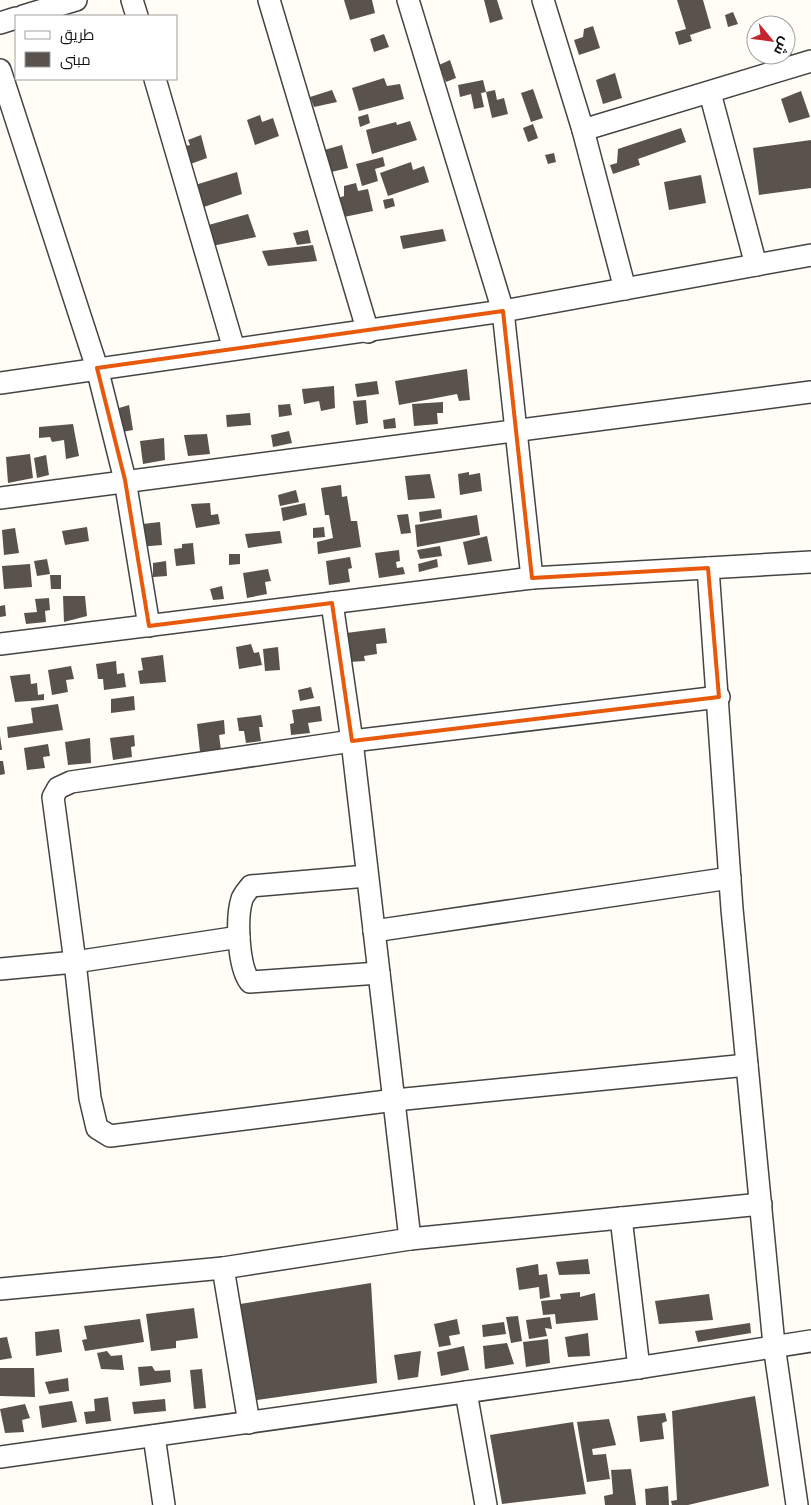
<svg xmlns="http://www.w3.org/2000/svg" width="811" height="1505" font-family="'Crimson Pro',Cairo,serif">
  <rect width="100%" height="100%" fill="#fffdf5"/>
  <g fill="#5a524d">
    <path d="M344,0H372L375,13L350,20Z"/>
    <path d="M484,0H497L503,19L490,23Z"/>
    <path d="M677,0H703L711,28L690,35L692,41L679,45L675,32L686,29Z"/>
    <path d="M733,12L738,24L728,27L725,15Z"/>
    <path d="M593,26L600,48L579,55L574,40L583,37L584,29Z"/>
    <path d="M384,34L389,47L374,52L370,39Z"/>
    <path d="M790,44L792,57L764,66L759,55H786V45Z"/>
    <path d="M450,60L456,78L446,82L439,65Z"/>
    <path d="M615,73L622,98L603,104L596,80Z"/>
    <path d="M384,78L387,86L400,84L404,99L359,111L352,88Z"/>
    <path d="M483,80L486,92L495,90L497,100L504,98L508,114L492,118L486,92L481,93L484,107L474,109L471,94L460,97L458,85Z"/>
    <path d="M533,89L543,118L531,122L521,93Z"/>
    <path d="M332,90L337,102L314,107L310,97Z"/>
    <path d="M801,91L810,117L789,123L781,99Z"/>
    <path d="M368,114L370,123L360,127L358,117Z"/>
    <path d="M260,115L262,122L273,118L279,136L255,145L247,120Z"/>
    <path d="M410,121L417,140L372,154L366,130L396,122L397,125Z"/>
    <path d="M533,124L538,138L528,142L523,128Z"/>
    <path d="M681,128L686,142L638,159L640,165L613,174L610,165L617,163L618,149Z"/>
    <path d="M201,135L207,158L185,166L181,147L190,145L188,140Z"/>
    <path d="M811,140V188L759,195L753,148Z"/>
    <path d="M342,145L348,168L323,174L317,152Z"/>
    <path d="M554,153L556,162L548,164L545,155Z"/>
    <path d="M383,157L385,166L375,169L378,181L362,186L356,164Z"/>
    <path d="M411,162L413,170L424,166L429,182L388,196L380,173Z"/>
    <path d="M237,172L242,194L198,209L192,186Z"/>
    <path d="M701,175L706,203L669,210L664,182Z"/>
    <path d="M356,183L358,191L368,189L373,211L339,218L332,200L344,196V186Z"/>
    <path d="M393,198L395,206L385,209L383,200Z"/>
    <path d="M248,214L256,237L212,246L205,226Z"/>
    <path d="M443,229L446,241L403,249L400,236Z"/>
    <path d="M308,230L311,243L297,245L293,233Z"/>
    <path d="M313,245L317,261L268,266L262,251Z"/>
    <path d="M467,369L470,400L459,401L457,394L399,405L395,381Z"/>
    <path d="M377,381L379,394L357,397L355,384Z"/>
    <path d="M334,386L335,408L321,411L319,401L304,404L302,389Z"/>
    <path d="M366,400L368,423L356,425L353,401Z"/>
    <path d="M443,402V413H437L438,424L414,426L412,404Z"/>
    <path d="M290,404L292,415L279,417L278,405Z"/>
    <path d="M129,405L133,430L122,432L119,408Z"/>
    <path d="M250,413L251,425L227,427L226,415Z"/>
    <path d="M395,418L396,428L384,429L383,420Z"/>
    <path d="M73,424L79,456L66,459L64,440L52,442L50,437L39,438V427Z"/>
    <path d="M289,431L292,443L273,447L271,435Z"/>
    <path d="M207,434L210,454L188,456L184,435Z"/>
    <path d="M164,438L165,460L143,464L140,441Z"/>
    <path d="M30,454L33,478L8,483L6,457Z"/>
    <path d="M46,455L49,475L37,478L34,458Z"/>
    <path d="M469,472V475L480,473L482,491L460,495L458,474Z"/>
    <path d="M430,474L435,498L408,500L405,476Z"/>
    <path d="M341,485L342,497L347,496L351,521H357L361,547L318,554L317,542L333,538L329,515H325L321,488Z"/>
    <path d="M296,490L299,502L280,506L278,495Z"/>
    <path d="M210,503L211,515L218,514L220,524L196,528L191,504Z"/>
    <path d="M305,503L307,515L283,521L281,508Z"/>
    <path d="M441,509L442,518L420,522L419,512Z"/>
    <path d="M408,514L411,533L401,534L397,515Z"/>
    <path d="M477,515L480,535L417,547L415,525Z"/>
    <path d="M160,522L162,545L138,547L134,525Z"/>
    <path d="M87,527L89,541L65,545L62,531Z"/>
    <path d="M324,527L325,537L313,538V528Z"/>
    <path d="M15,528L19,553L4,555L2,530Z"/>
    <path d="M280,531L282,543L248,548L245,534Z"/>
    <path d="M487,536L492,561L468,565L463,542Z"/>
    <path d="M193,543L195,564L176,566L174,549L182,548V544Z"/>
    <path d="M440,546L442,556L420,559L417,550Z"/>
    <path d="M399,550L400,561L396,562L397,568L403,567L405,574L379,578L375,553Z"/>
    <path d="M229,554H240V564L229,565Z"/>
    <path d="M350,557L352,568L348,569L350,582L329,585L326,561Z"/>
    <path d="M47,559L50,574L37,576L34,561Z"/>
    <path d="M437,559L438,567L419,572L418,564Z"/>
    <path d="M166,561L167,576L153,577V563Z"/>
    <path d="M30,564L32,587L4,589L2,566Z"/>
    <path d="M268,569L271,581L265,582L267,594L247,598L243,573Z"/>
    <path d="M50,575H61V589H51Z"/>
    <path d="M222,586L224,599L213,600L210,589Z"/>
    <path d="M63,596H85L87,616L64,622Z"/>
    <path d="M49,598L50,610L45,611L46,622L26,624L24,613L37,612L35,599Z"/>
    <path d="M5,605L6,616L0,617V606Z"/>
    <path d="M385,628L387,643L376,644L377,654L364,656L365,661L349,662L346,633Z"/>
    <path d="M251,644L254,653L259,652L262,665L239,669L236,647Z"/>
    <path d="M278,647L280,670L265,671L263,649Z"/>
    <path d="M163,655L166,682L140,684L138,671L143,670L141,658Z"/>
    <path d="M116,661L117,674L124,673L126,687L104,690L103,679H98L96,664Z"/>
    <path d="M71,666L74,679L66,680L68,692L52,695L48,670Z"/>
    <path d="M30,674L31,684L37,683L38,695L44,694V700L15,702L10,676Z"/>
    <path d="M311,687L314,698L300,701L298,690Z"/>
    <path d="M134,696L135,710L111,713V699Z"/>
    <path d="M58,704L63,730L8,738L7,727L33,723L31,708Z"/>
    <path d="M320,706L322,721L308,723L310,733L291,735L290,724L294,723L292,710Z"/>
    <path d="M261,715L263,727H259L261,741L246,743L244,731H239L237,718Z"/>
    <path d="M224,720L225,734L219,735L221,750L200,752L197,724Z"/>
    <path d="M134,735L135,746L131,747L132,757L113,760L110,738Z"/>
    <path d="M0,736L2,750H0Z"/>
    <path d="M90,738L91,763L68,765L65,742Z"/>
    <path d="M48,744L50,756L43,757L45,768L27,770L24,748Z"/>
    <path d="M0,761H3L5,774L0,775Z"/>
    <path d="M588,1259L590,1274L559,1275L556,1262Z"/>
    <path d="M538,1264L539,1275L547,1274L550,1297L540,1299L539,1287L519,1290L516,1268Z"/>
    <path d="M371,1283L377,1383L257,1400L240,1304Z"/>
    <path d="M580,1292V1297L595,1293L598,1320L556,1324L555,1314L543,1315L541,1301L561,1299L560,1294Z"/>
    <path d="M709,1294L713,1320L659,1324L655,1301Z"/>
    <path d="M194,1308L198,1338L176,1341V1348L151,1351L146,1314Z"/>
    <path d="M518,1316L522,1341L511,1343L506,1317Z"/>
    <path d="M550,1317L552,1329L545,1328L547,1336L529,1339L526,1320Z"/>
    <path d="M140,1319L144,1342L85,1351L82,1340L87,1339L84,1326Z"/>
    <path d="M457,1319L460,1334L449,1336L451,1345L439,1347L434,1324Z"/>
    <path d="M504,1322L506,1334L483,1337L482,1325Z"/>
    <path d="M750,1323L751,1333L698,1342L695,1331Z"/>
    <path d="M59,1329L62,1352L36,1356L35,1332Z"/>
    <path d="M588,1333L590,1356L568,1357L565,1337Z"/>
    <path d="M7,1337L12,1358L0,1360V1338Z"/>
    <path d="M548,1339L550,1363L526,1367L523,1342Z"/>
    <path d="M507,1343L514,1364L485,1369L483,1346Z"/>
    <path d="M464,1346L469,1370L441,1376L437,1352Z"/>
    <path d="M107,1351L111,1356L122,1355L124,1370L101,1369L97,1353Z"/>
    <path d="M421,1351L418,1377L398,1380L394,1355Z"/>
    <path d="M152,1366L155,1371L170,1370L171,1382L140,1386L138,1367Z"/>
    <path d="M0,1368H34L35,1397L0,1396Z"/>
    <path d="M202,1369L206,1408L194,1409L190,1370Z"/>
    <path d="M68,1378L69,1391L49,1394L45,1382Z"/>
    <path d="M755,1396L769,1486L688,1505H672L671,1501L677,1500L672,1411Z"/>
    <path d="M108,1397L111,1421L86,1424L84,1412L95,1411L94,1399Z"/>
    <path d="M165,1399L166,1411L134,1414L132,1402Z"/>
    <path d="M72,1401L77,1422L42,1428L39,1406Z"/>
    <path d="M25,1404L30,1418L22,1420L24,1432L5,1433L0,1409Z"/>
    <path d="M665,1413L667,1421L662,1423L664,1439L640,1442L637,1416Z"/>
    <path d="M609,1419L616,1445L592,1449L593,1455L606,1454L610,1479L587,1482L577,1422Z"/>
    <path d="M573,1422L586,1494L502,1504L490,1435Z"/>
    <path d="M631,1469L636,1505H605L604,1496L613,1494L611,1470Z"/>
    <path d="M668,1486L669,1505H646L645,1489Z"/>
  </g>
  <g fill="none" stroke-linecap="round" stroke-linejoin="round">
    <defs>
      <g id="minor">
        <path d="M132,0L137,16"/>
        <path d="M269,0L368,332"/>
        <path d="M408,0L503,311L532,578"/>
        <path d="M543,0L583,130L625,289"/>
        <path d="M23,16L76,0"/>
        <path d="M0,23L16,18"/>
        <path d="M0,70L97,368L125,480L149,626"/>
        <path d="M155,79L234,349"/>
        <path d="M710,93L756,265"/>
        <path d="M583,130L811,61"/>
        <path d="M0,383L503,311L811,255"/>
        <path d="M0,498L811,392"/>
        <path d="M708,568L732,909L774,1345L797,1505"/>
        <path d="M0,644L532,578L811,562"/>
        <path d="M719,697L352,741L71,782L58,788L53,797L75,962L90,1098L97,1128L110,1136L395,1100L747,1065"/>
        <path d="M367,876L251,886C248,890 244,894 242,899C236,918 238,966 250,982L379,973"/>
        <path d="M374,931L730,878"/>
        <path d="M0,969L75,962L239,937"/>
        <path d="M621,1218L639,1368"/>
        <path d="M410,1239L761,1204"/>
        <path d="M223,1268L249,1423"/>
        <path d="M0,1289L223,1268L410,1239L352,741L332,603"/>
        <path d="M466,1392L486,1505"/>
        <path d="M154,1436L164,1505"/>
        <path d="M0,1457L630,1369L811,1341"/>
      </g>
    </defs>
    <use href="#minor" stroke="#444" stroke-width="24"/>
    <use href="#minor" stroke="#fff" stroke-width="21"/>
  </g>
  <path fill="none" stroke="#e8590c" stroke-width="4" stroke-linejoin="round" d="M503,311L532,578L708,568L719,697L352,741L332,603L149,626L125,480L97,368Z"/>
  <rect x="15" y="15" width="162" height="65" fill="#ffffff" stroke="#a0a0a0"/>
  <rect x="25" y="31" width="25" height="8" fill="#ffffff" stroke="#a0a0a0"/>
  <text x="60" y="40" font-size="15" fill="#111111">طريق</text>
  <rect x="25" y="52" width="25" height="15" fill="#5a524d" stroke="#a0a0a0"/>
  <text x="60" y="65" font-size="15" fill="#111111">مبنى</text>
  <g transform="translate(771 40) rotate(119)"><circle r="24" fill="#ffffff" stroke="#a0a0a0"/>
  <path d="M0-4L9 19L0 12L-9 19Z" fill="#c4262e"/>
  <text y="-8" font-size="14" font-weight="bold" text-anchor="middle" fill="#111111">ش</text>
  </g>
</svg>
